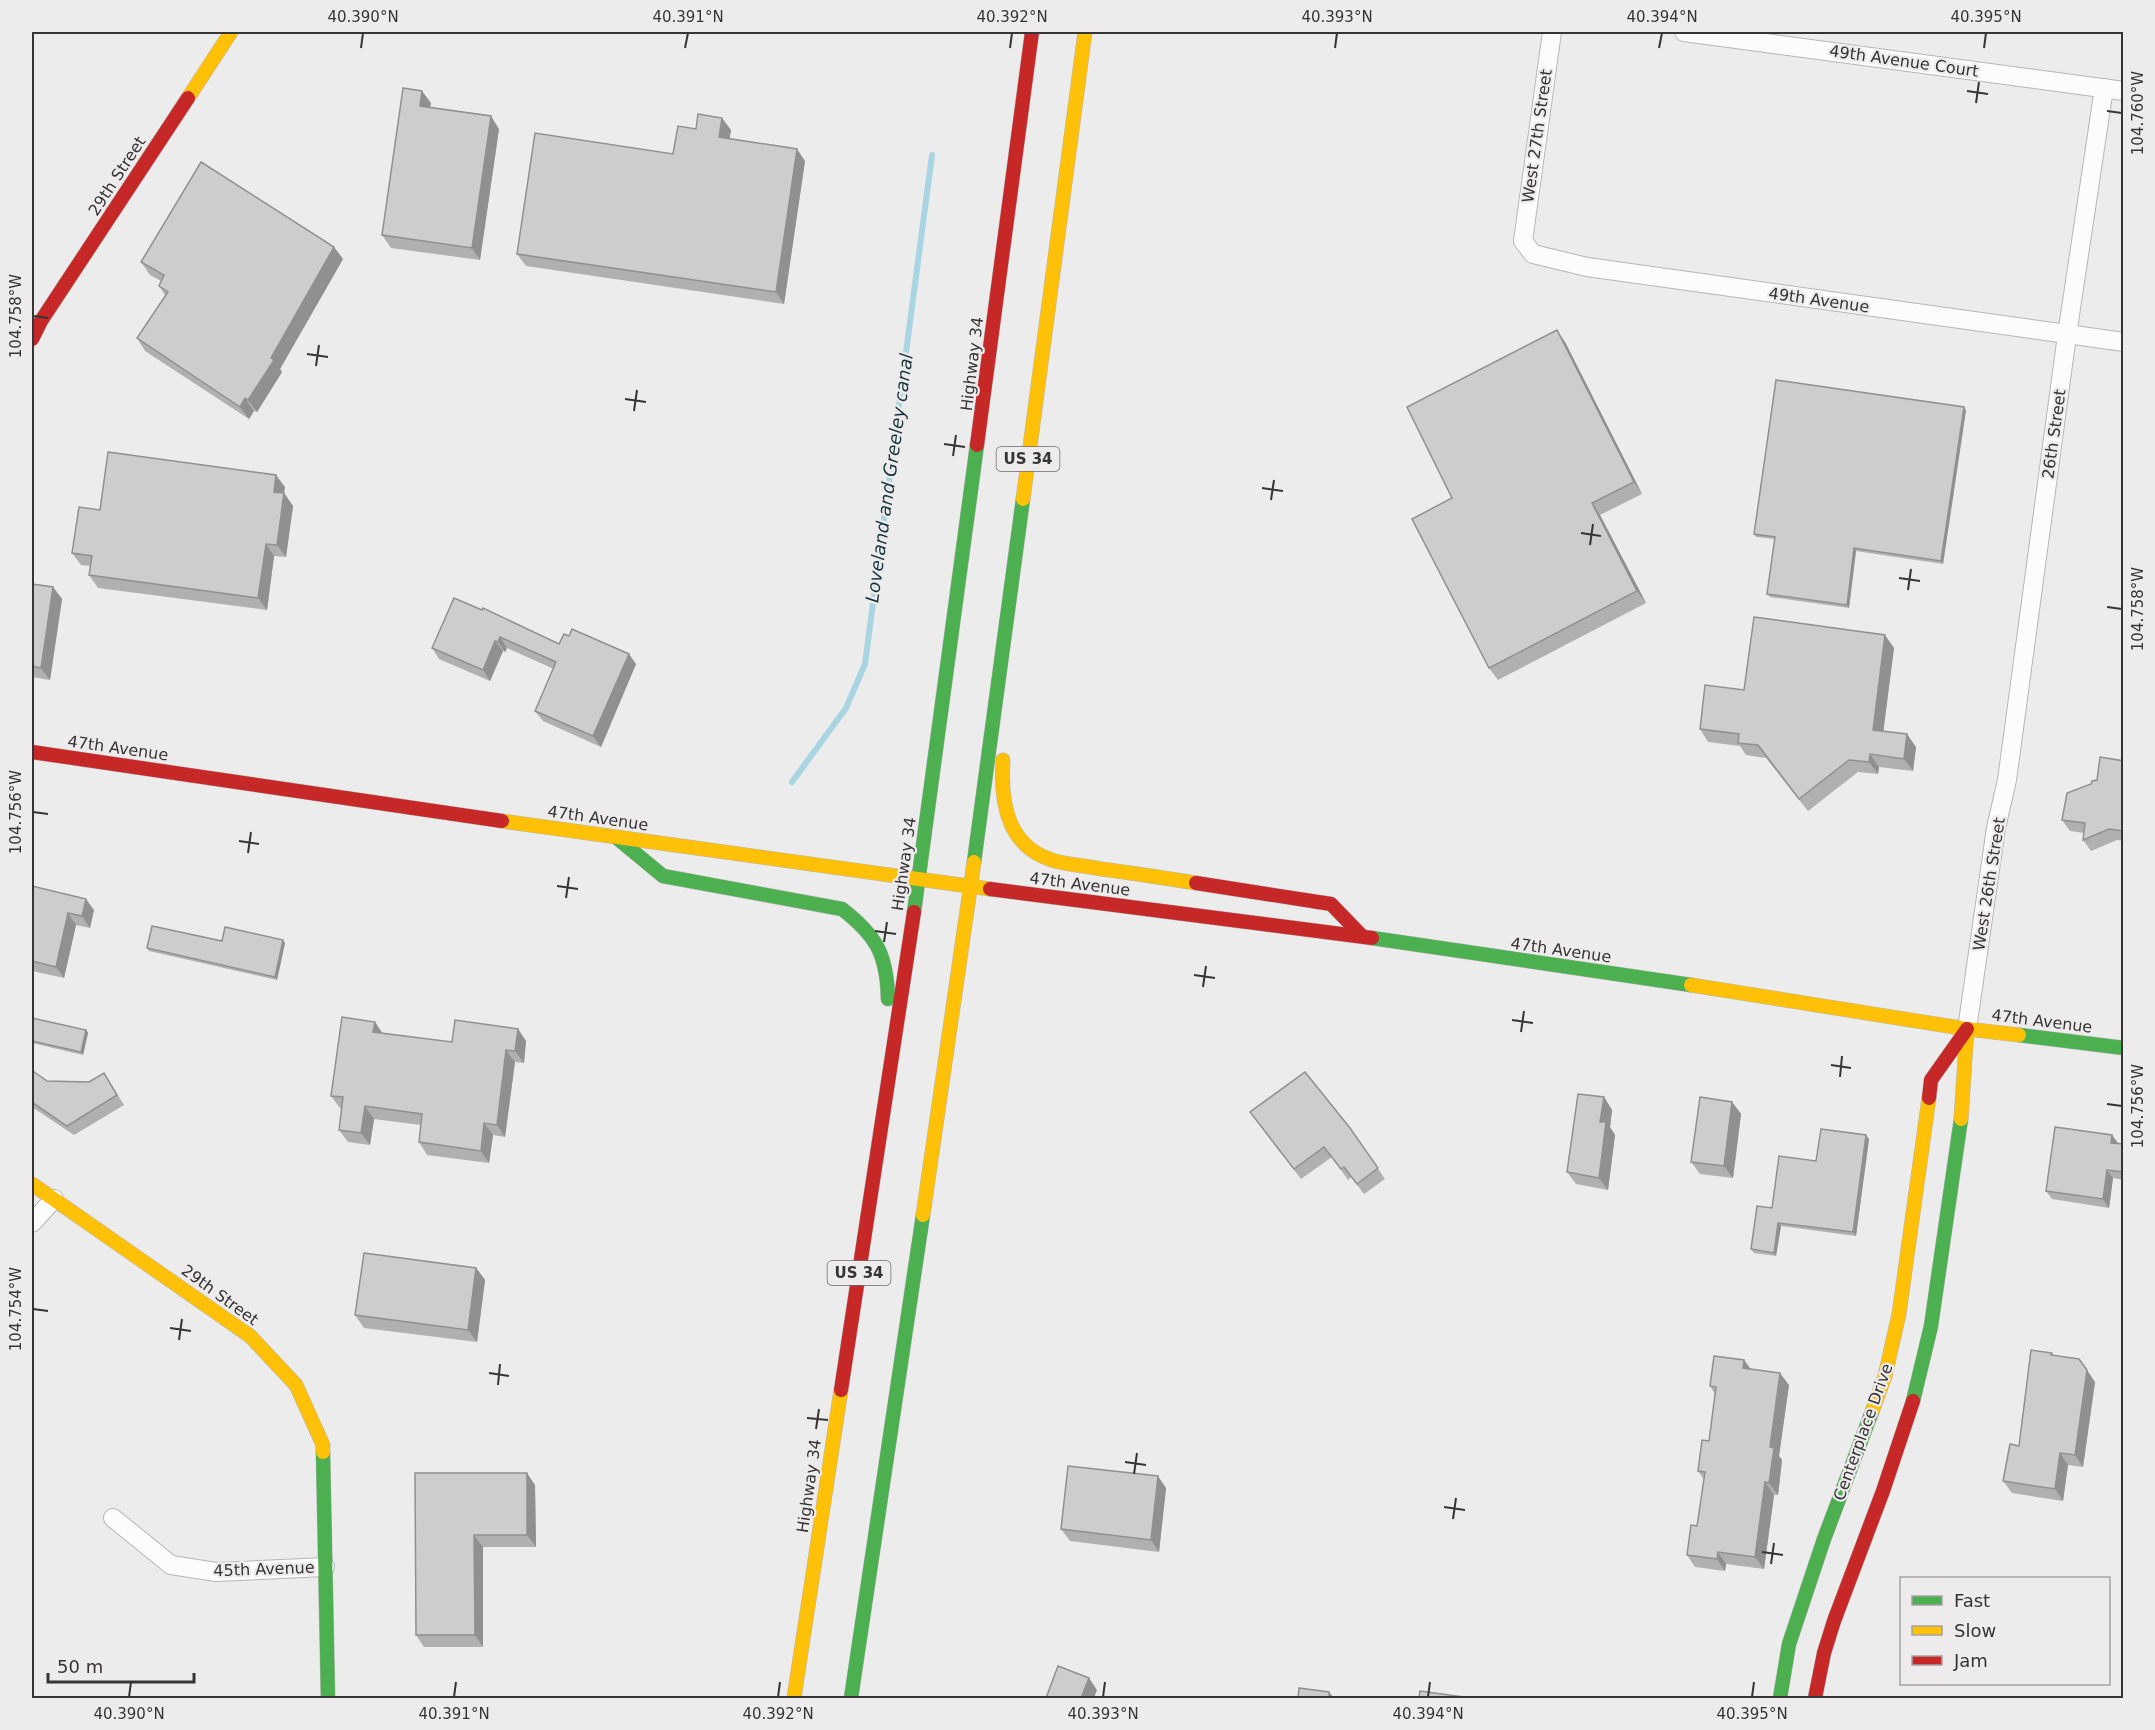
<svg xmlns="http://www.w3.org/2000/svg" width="2155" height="1730" font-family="'DejaVu Sans',sans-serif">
  <rect width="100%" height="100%" fill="#edecec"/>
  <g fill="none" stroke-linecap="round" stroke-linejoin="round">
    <path stroke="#a8d5e1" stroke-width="6" d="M792,782L846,708L865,664L932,155"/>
    <defs>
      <g id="street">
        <path d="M1552,32L1523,241L1533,254L1587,267L2124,342"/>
        <path d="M1684,32L2124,91"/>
        <path d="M1967,1029L1996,828L2007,780L2067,335L2104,88"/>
        <path d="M32,1223L54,1199"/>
        <path d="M113,1518L171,1565L216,1572L325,1567"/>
      </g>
      <g id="fast">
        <path d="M617,838L663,876L842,909C877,936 887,955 888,999"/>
        <path d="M974,862L1023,499"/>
        <path d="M914,912L977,445"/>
        <path d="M1372,938L1691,985"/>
        <path d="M2019,1035L2124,1048"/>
        <path d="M1913,1401L1931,1326L1961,1119"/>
        <path d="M323,1452L328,1698"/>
        <path d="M851,1698L923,1215"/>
        <path d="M1780,1698L1789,1644L1824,1539L1873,1409"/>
      </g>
      <g id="slow">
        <path d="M188,98L231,32"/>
        <path d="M1023,499L1085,32"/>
        <path d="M1003,760C1000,805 1008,850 1059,862C1073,865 1087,866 1101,869C1132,873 1164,878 1196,883"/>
        <path d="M502,821L990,889"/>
        <path d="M1691,985L1967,1029L2019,1035"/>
        <path d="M1961,1119L1967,1029"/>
        <path d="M32,1184L250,1336L296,1385L323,1445V1452"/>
        <path d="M923,1215L974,862"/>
        <path d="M1873,1409L1885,1376L1899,1314L1929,1098"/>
        <path d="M794,1698L841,1390"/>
      </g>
      <g id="jam">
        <path d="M32,339L41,321L188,98"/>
        <path d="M977,445L1032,32"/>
        <path d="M32,752L502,821"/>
        <path d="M1196,883L1331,904L1362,936"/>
        <path d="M990,889L1372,938"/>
        <path d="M1929,1098L1931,1080L1967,1029"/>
        <path d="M841,1390L914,912"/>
        <path d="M1815,1698L1824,1653L1834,1621L1883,1491L1913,1401"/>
      </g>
    </defs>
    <use href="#street" stroke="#b7b6b6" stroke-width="20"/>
    <use href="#fast" stroke="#b7b6b6" stroke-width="15"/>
    <use href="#slow" stroke="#b7b6b6" stroke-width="15"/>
    <use href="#jam" stroke="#b7b6b6" stroke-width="15"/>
    <use href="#street" stroke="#fcfcfc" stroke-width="18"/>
    <use href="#fast" stroke="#4caf50" stroke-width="14"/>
    <use href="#slow" stroke="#ffc107" stroke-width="14"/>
    <use href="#jam" stroke="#c62828" stroke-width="14"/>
  </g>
  <g fill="#b1b0b0">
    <path d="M431,103L430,108L499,129L480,260L391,248L382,235Z"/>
    <path d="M696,129L731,130L729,139L805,161L784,304L526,266L517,254L673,154Z"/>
    <path d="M334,247L343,259L280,369L282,372L257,412L254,411L249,419L145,351L137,338L165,295L159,286L161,281L150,275L141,262Z"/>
    <path d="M1565,342L1642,494L1600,515L1646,603L1498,680L1489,668L1452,498Z"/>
    <path d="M1966,410L1943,564L1856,551L1849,608L1770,597L1767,594L1775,539L1756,537L1754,534Z"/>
    <path d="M285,487L284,493L293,506L286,557L274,556L267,610L98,588L89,575L91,566L81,565L72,553L100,510Z"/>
    <path d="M32,584L53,587L62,599L50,680L32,677Z"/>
    <path d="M454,598L559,644L636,664L601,747L543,721L535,711L554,669L507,648L505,652L503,651L490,681L439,659L432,648Z"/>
    <path d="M1894,648L1883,731L1916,747L1913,771L1879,767L1878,774L1858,772L1808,811L1766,758L1746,755L1740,746L1708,742L1700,729L1744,690Z"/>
    <path d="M2124,761V841L2117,840L2091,851L2083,840L2084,833L2070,831L2062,820L2091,784Z"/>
    <path d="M32,886L94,910L90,928L76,925L64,978L32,971Z"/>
    <path d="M222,941L285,943L277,980L149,951L147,948Z"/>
    <path d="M32,1018L86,1030L88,1033L83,1055L32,1043Z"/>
    <path d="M375,1022L382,1033L452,1042L518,1029L526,1041L524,1063L515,1062L505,1137L493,1135L489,1163L427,1155L419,1142L421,1125L374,1119L370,1145L348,1142L339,1130L342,1108H340L331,1096Z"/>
    <path d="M32,1073L47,1081L89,1082L104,1073L124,1105L74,1135L32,1107Z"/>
    <path d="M1604,1097L1612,1110L1610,1127L1615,1135L1608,1190L1576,1184L1567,1172Z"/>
    <path d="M1732,1102L1741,1114L1733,1178L1700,1174L1691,1162Z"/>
    <path d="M1250,1112L1350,1128L1385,1179L1364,1194L1351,1177L1348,1180L1332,1157L1301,1179Z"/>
    <path d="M1869,1139L1856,1236L1781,1226L1776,1256L1754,1253L1751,1249L1772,1208L1816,1161Z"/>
    <path d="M2118,1143L2124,1144V1180L2113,1178L2109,1208L2052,1199L2046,1191Z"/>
    <path d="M476,1268L485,1280L477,1342L364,1328L355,1315Z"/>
    <path d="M2052,1353L2054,1356L2095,1382L2083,1467L2068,1465L2063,1501L2012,1493L2003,1481L2019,1446Z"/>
    <path d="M1751,1369L1789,1385L1779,1456L1782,1460L1778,1495H1774L1764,1569L1726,1564L1725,1571L1695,1567L1687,1555L1697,1526L1704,1479L1698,1471L1709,1441L1715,1394L1710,1386Z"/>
    <path d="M415,1473L535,1485L536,1547H483V1647H424L416,1635Z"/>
    <path d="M1166,1488L1159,1552L1070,1541L1061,1529Z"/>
  </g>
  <g fill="#909090">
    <path d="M422,91L431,103L428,119L420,106Z"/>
    <path d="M491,116L499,129L480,260L472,248Z"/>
    <path d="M722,118L731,130L728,149L719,137Z"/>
    <path d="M797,149L805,161L784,304L776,292Z"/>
    <path d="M334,247L343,259L280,369L282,372L257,412L248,400L271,358Z"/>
    <path d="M1557,330L1565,342L1642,494L1634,482Z"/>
    <path d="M245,398L254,411L249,419L240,407Z"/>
    <path d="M1964,407L1966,410L1943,564L1941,561Z"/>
    <path d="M276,475L285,487L282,504L274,492Z"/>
    <path d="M284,493L293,506L286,557L277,545Z"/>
    <path d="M1592,503L1600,515L1646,603L1637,591Z"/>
    <path d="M266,544L274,556L267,610L258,598Z"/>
    <path d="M1854,548L1856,551L1849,608L1847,605Z"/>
    <path d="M53,587L62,599L50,680L41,668Z"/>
    <path d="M1885,635L1894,648L1882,742L1873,730Z"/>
    <path d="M500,637L507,648L505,652L498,642Z"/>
    <path d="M495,641L503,651L490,681L483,670Z"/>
    <path d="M629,654L636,664L601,747L593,736Z"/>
    <path d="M1907,734L1916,747L1913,771L1904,759Z"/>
    <path d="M1870,754L1879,767L1878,774L1869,762Z"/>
    <path d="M86,899L94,910L90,928L82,916Z"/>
    <path d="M68,913L76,925L64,978L56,967Z"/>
    <path d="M283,940L285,943L277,980L275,977Z"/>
    <path d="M375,1022L383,1034L373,1032Z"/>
    <path d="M518,1029L526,1041L524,1063L515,1051Z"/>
    <path d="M86,1030L88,1033L83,1055L81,1052Z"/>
    <path d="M506,1050L515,1062L505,1137L497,1125Z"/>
    <path d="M1604,1097L1612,1110L1610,1127L1615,1135L1608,1190L1599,1178L1600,1122Z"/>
    <path d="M1732,1102L1741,1114L1733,1178L1724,1166Z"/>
    <path d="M365,1106L374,1119L370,1145L361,1133Z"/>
    <path d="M484,1123L493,1135L489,1163L481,1151Z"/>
    <path d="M1866,1135L1869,1139L1856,1236L1853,1232Z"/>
    <path d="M2112,1135L2118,1143L2117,1151L2111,1143Z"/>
    <path d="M2107,1170L2113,1178L2109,1208L2103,1199Z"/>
    <path d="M1778,1223L1781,1226L1776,1256L1774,1253Z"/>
    <path d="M476,1268L485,1280L477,1342L468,1330Z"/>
    <path d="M1744,1360L1753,1372L1743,1368Z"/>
    <path d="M2087,1370L2095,1382L2083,1467L2075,1455Z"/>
    <path d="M1780,1373L1789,1385L1779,1456L1782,1460L1778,1495L1769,1483L1770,1447Z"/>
    <path d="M2060,1453L2068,1465L2063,1501L2055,1489Z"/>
    <path d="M527,1473L535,1485L536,1547L527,1535Z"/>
    <path d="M1158,1476L1166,1488L1159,1552L1151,1540Z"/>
    <path d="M1765,1482L1774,1495L1764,1569L1755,1557Z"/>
    <path d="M474,1535L483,1547V1647L475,1635Z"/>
    <path d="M1718,1552L1726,1564L1725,1571L1717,1559Z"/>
    <path d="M1089,1678L1097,1690L1094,1698H1081Z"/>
    <path d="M1329,1692L1334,1698H1329Z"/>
  </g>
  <g fill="#cecdcd" stroke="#909090" stroke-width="1.5">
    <path d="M403,88L422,91L420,106L491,116L472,248L382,235Z"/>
    <path d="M698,114L722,118L719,137L797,149L776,292L517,254L535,133L673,154L678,126L696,129Z"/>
    <path d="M201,162L334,247L271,358L274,360L248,400L245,398L240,407L137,338L168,292L159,286L164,275L141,262Z"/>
    <path d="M1557,330L1634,482L1592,503L1637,591L1489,668L1412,519L1452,498L1407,407Z"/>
    <path d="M1776,380L1964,407L1941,561L1854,548L1847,605L1767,594L1775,537L1754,534Z"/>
    <path d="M108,452L276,475L274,492L284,493L277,545L266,544L258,598L89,575L92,556L72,553L79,507L100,510Z"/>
    <path d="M32,584L53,587L41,668L32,666Z"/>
    <path d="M454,598L482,610L483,608L559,644L564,634L569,636L572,629L629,654L593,736L535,711L556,662L500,637L498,642L495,641L483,670L432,648Z"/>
    <path d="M1754,617L1885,635L1873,730L1907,734L1904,759L1870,754L1869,762L1849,760L1799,799L1758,745L1738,743L1739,734L1700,729L1705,685L1744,690Z"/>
    <path d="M2100,757L2124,761V831L2109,829L2083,840L2085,823L2062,820L2067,793L2091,784L2092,781L2097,780Z"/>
    <path d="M32,886L86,899L82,916L68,913L56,967L32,961Z"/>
    <path d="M152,926L222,941L225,927L283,940L275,977L147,948Z"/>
    <path d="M342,1017L375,1022L373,1032L452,1042L455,1020L518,1029L515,1051L506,1050L497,1125L484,1123L481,1151L419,1142L422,1114L365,1106L361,1133L339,1130L343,1097L331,1096Z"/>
    <path d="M32,1018L86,1030L81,1052L32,1041Z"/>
    <path d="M33,1071L47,1081L89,1082L104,1073L117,1095L67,1126L32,1102V1073Z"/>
    <path d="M1305,1072L1350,1128L1378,1168L1357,1184L1344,1167L1341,1169L1324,1147L1294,1169L1250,1112Z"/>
    <path d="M1578,1094L1604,1097L1600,1122H1606L1599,1178L1567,1172Z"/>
    <path d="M1700,1097L1732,1102L1724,1166L1691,1162Z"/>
    <path d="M2055,1127L2112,1135L2111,1143L2124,1144V1172L2107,1170L2103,1199L2046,1191Z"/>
    <path d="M1821,1129L1866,1135L1853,1232L1778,1223L1774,1253L1751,1249L1757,1206L1772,1208L1779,1156L1816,1161Z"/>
    <path d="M364,1253L476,1268L468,1330L355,1315Z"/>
    <path d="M2031,1350L2052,1353L2051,1355L2079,1359L2087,1370L2075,1455L2060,1453L2055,1489L2003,1481L2010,1444L2019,1446Z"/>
    <path d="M1714,1356L1744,1360L1743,1368L1780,1373L1770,1447L1774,1448L1769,1483L1765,1482L1755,1557L1718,1552L1717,1559L1687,1555L1691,1525L1697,1526L1705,1472L1698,1471L1702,1440L1709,1441L1716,1387L1710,1386Z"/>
    <path d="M1068,1466L1158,1476L1151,1540L1061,1529Z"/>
    <path d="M415,1473H527V1535H474L475,1635H416Z"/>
    <path d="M1058,1666L1089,1678L1081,1698H1046Z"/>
    <path d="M1299,1688L1329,1692V1698H1298Z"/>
    <path d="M1420,1691L1471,1698H1419Z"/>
  </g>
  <path fill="none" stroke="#363435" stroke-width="2" d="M361,48L363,33M685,48L688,33M1010,48L1012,33M1335,48L1337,33M1659,48L1662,33M1984,48L1986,33M1967,91L1988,94M1976,103L1979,82M2107,111L2122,113M33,316L48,318M307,354L328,357M316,366L319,345M625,399L646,402M634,411L637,390M944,444L965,447M953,456L956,435M1262,488L1283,491M1271,500L1274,480M1581,533L1601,536M1590,545L1593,524M1899,578L1920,581M1908,590L1911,569M2107,607L2122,609M33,812L48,814M239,841L259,844M248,853L251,832M557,886L578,889M566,898L569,877M875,931L896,934M884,942L887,922M1194,975L1215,978M1203,987L1206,966M1512,1020L1533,1023M1521,1032L1524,1011M1831,1065L1851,1068M1840,1077L1842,1056M2107,1104L2122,1106M33,1309L48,1311M170,1328L191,1331M179,1340L182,1319M489,1373L509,1376M498,1385L500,1364M807,1418L828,1420M816,1429L819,1409M1125,1462L1146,1465M1134,1474L1137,1453M1444,1507L1465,1510M1453,1519L1456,1498M1762,1552L1783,1555M1771,1564L1774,1543M129,1697L131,1682M454,1697L456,1682M778,1697L780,1682M1103,1697L1105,1682M1428,1697L1430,1682M1752,1697L1754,1682"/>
  <g text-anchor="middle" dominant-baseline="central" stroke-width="4.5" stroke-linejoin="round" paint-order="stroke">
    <g fill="#eeebec" stroke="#6d6b6c" stroke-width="1.5">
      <rect x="996.5" y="447" width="63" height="24" rx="4.5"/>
      <rect x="827.5" y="1261" width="63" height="24" rx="4.5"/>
    </g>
    <g font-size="15" font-weight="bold" fill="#363435">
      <text x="1028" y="459">US 34</text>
      <text x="859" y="1273">US 34</text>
    </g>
    <g font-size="16" fill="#363435" stroke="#eeebec">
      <text transform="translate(1904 61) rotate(8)">49th Avenue Court</text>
      <text transform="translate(1537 136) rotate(-82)">West 27th Street</text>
      <text transform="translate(117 176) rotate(-57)">29th Street</text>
      <text transform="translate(1819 300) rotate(8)">49th Avenue</text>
      <text transform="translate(972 364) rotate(-83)">Highway 34</text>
      <text transform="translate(2054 434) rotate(-82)">26th Street</text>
      <text transform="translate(118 748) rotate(8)">47th Avenue</text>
      <text transform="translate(598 818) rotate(8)">47th Avenue</text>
      <text transform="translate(904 864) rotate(-82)">Highway 34</text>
      <text transform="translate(1080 884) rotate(7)">47th Avenue</text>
      <text transform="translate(1989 884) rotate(-81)">West 26th Street</text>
      <text transform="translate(1561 950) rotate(8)">47th Avenue</text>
      <text transform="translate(2042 1021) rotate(7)">47th Avenue</text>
      <text transform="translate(220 1295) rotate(36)">29th Street</text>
      <text transform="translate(1863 1432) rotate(-70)">Centerplace Drive</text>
      <text transform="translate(809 1486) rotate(-82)">Highway 34</text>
      <text transform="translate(264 1569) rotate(-2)">45th Avenue</text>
    </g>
    <g font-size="18" font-style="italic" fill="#15353d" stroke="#eeebec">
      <text transform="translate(889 478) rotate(-82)">Loveland and Greeley canal</text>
    </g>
  </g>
  <rect width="2155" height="1730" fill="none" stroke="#eeebec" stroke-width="66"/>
  <rect x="1900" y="1577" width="210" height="108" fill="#eeebec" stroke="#a4a2a3" stroke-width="1.5"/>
  <rect x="1912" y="1596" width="30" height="9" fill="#4caf50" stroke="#a4a2a3" stroke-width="1.5"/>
  <text x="1954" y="1607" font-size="18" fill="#363435">Fast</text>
  <rect x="1912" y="1626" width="30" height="9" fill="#ffc107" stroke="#a4a2a3" stroke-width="1.5"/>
  <text x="1954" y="1637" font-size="18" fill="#363435">Slow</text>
  <rect x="1912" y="1656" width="30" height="9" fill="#c62828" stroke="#a4a2a3" stroke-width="1.5"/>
  <text x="1954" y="1667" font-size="18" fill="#363435">Jam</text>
  <path d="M48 1673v9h146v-9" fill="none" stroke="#363435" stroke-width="3"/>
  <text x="57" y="1673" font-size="18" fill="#363435" stroke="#eeebec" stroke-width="4.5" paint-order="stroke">50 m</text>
  <rect x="33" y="33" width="2089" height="1664" fill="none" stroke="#363435" stroke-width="2"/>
  <g font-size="15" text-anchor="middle" fill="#363435">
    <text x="363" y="22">40.390°N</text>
    <text x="688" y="22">40.391°N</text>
    <text x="1012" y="22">40.392°N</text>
    <text x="1337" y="22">40.393°N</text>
    <text x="1662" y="22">40.394°N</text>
    <text x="1986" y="22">40.395°N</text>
    <text transform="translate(2138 113) rotate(-90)" y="5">104.760°W</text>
    <text transform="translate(16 316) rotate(-90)" y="5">104.758°W</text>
    <text transform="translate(2138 609) rotate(-90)" y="5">104.758°W</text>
    <text transform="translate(16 812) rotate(-90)" y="5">104.756°W</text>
    <text transform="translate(2138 1106) rotate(-90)" y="5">104.756°W</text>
    <text transform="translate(16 1309) rotate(-90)" y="5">104.754°W</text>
    <text x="129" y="1719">40.390°N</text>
    <text x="454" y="1719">40.391°N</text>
    <text x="778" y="1719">40.392°N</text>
    <text x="1103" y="1719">40.393°N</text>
    <text x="1428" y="1719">40.394°N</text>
    <text x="1752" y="1719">40.395°N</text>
  </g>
</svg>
